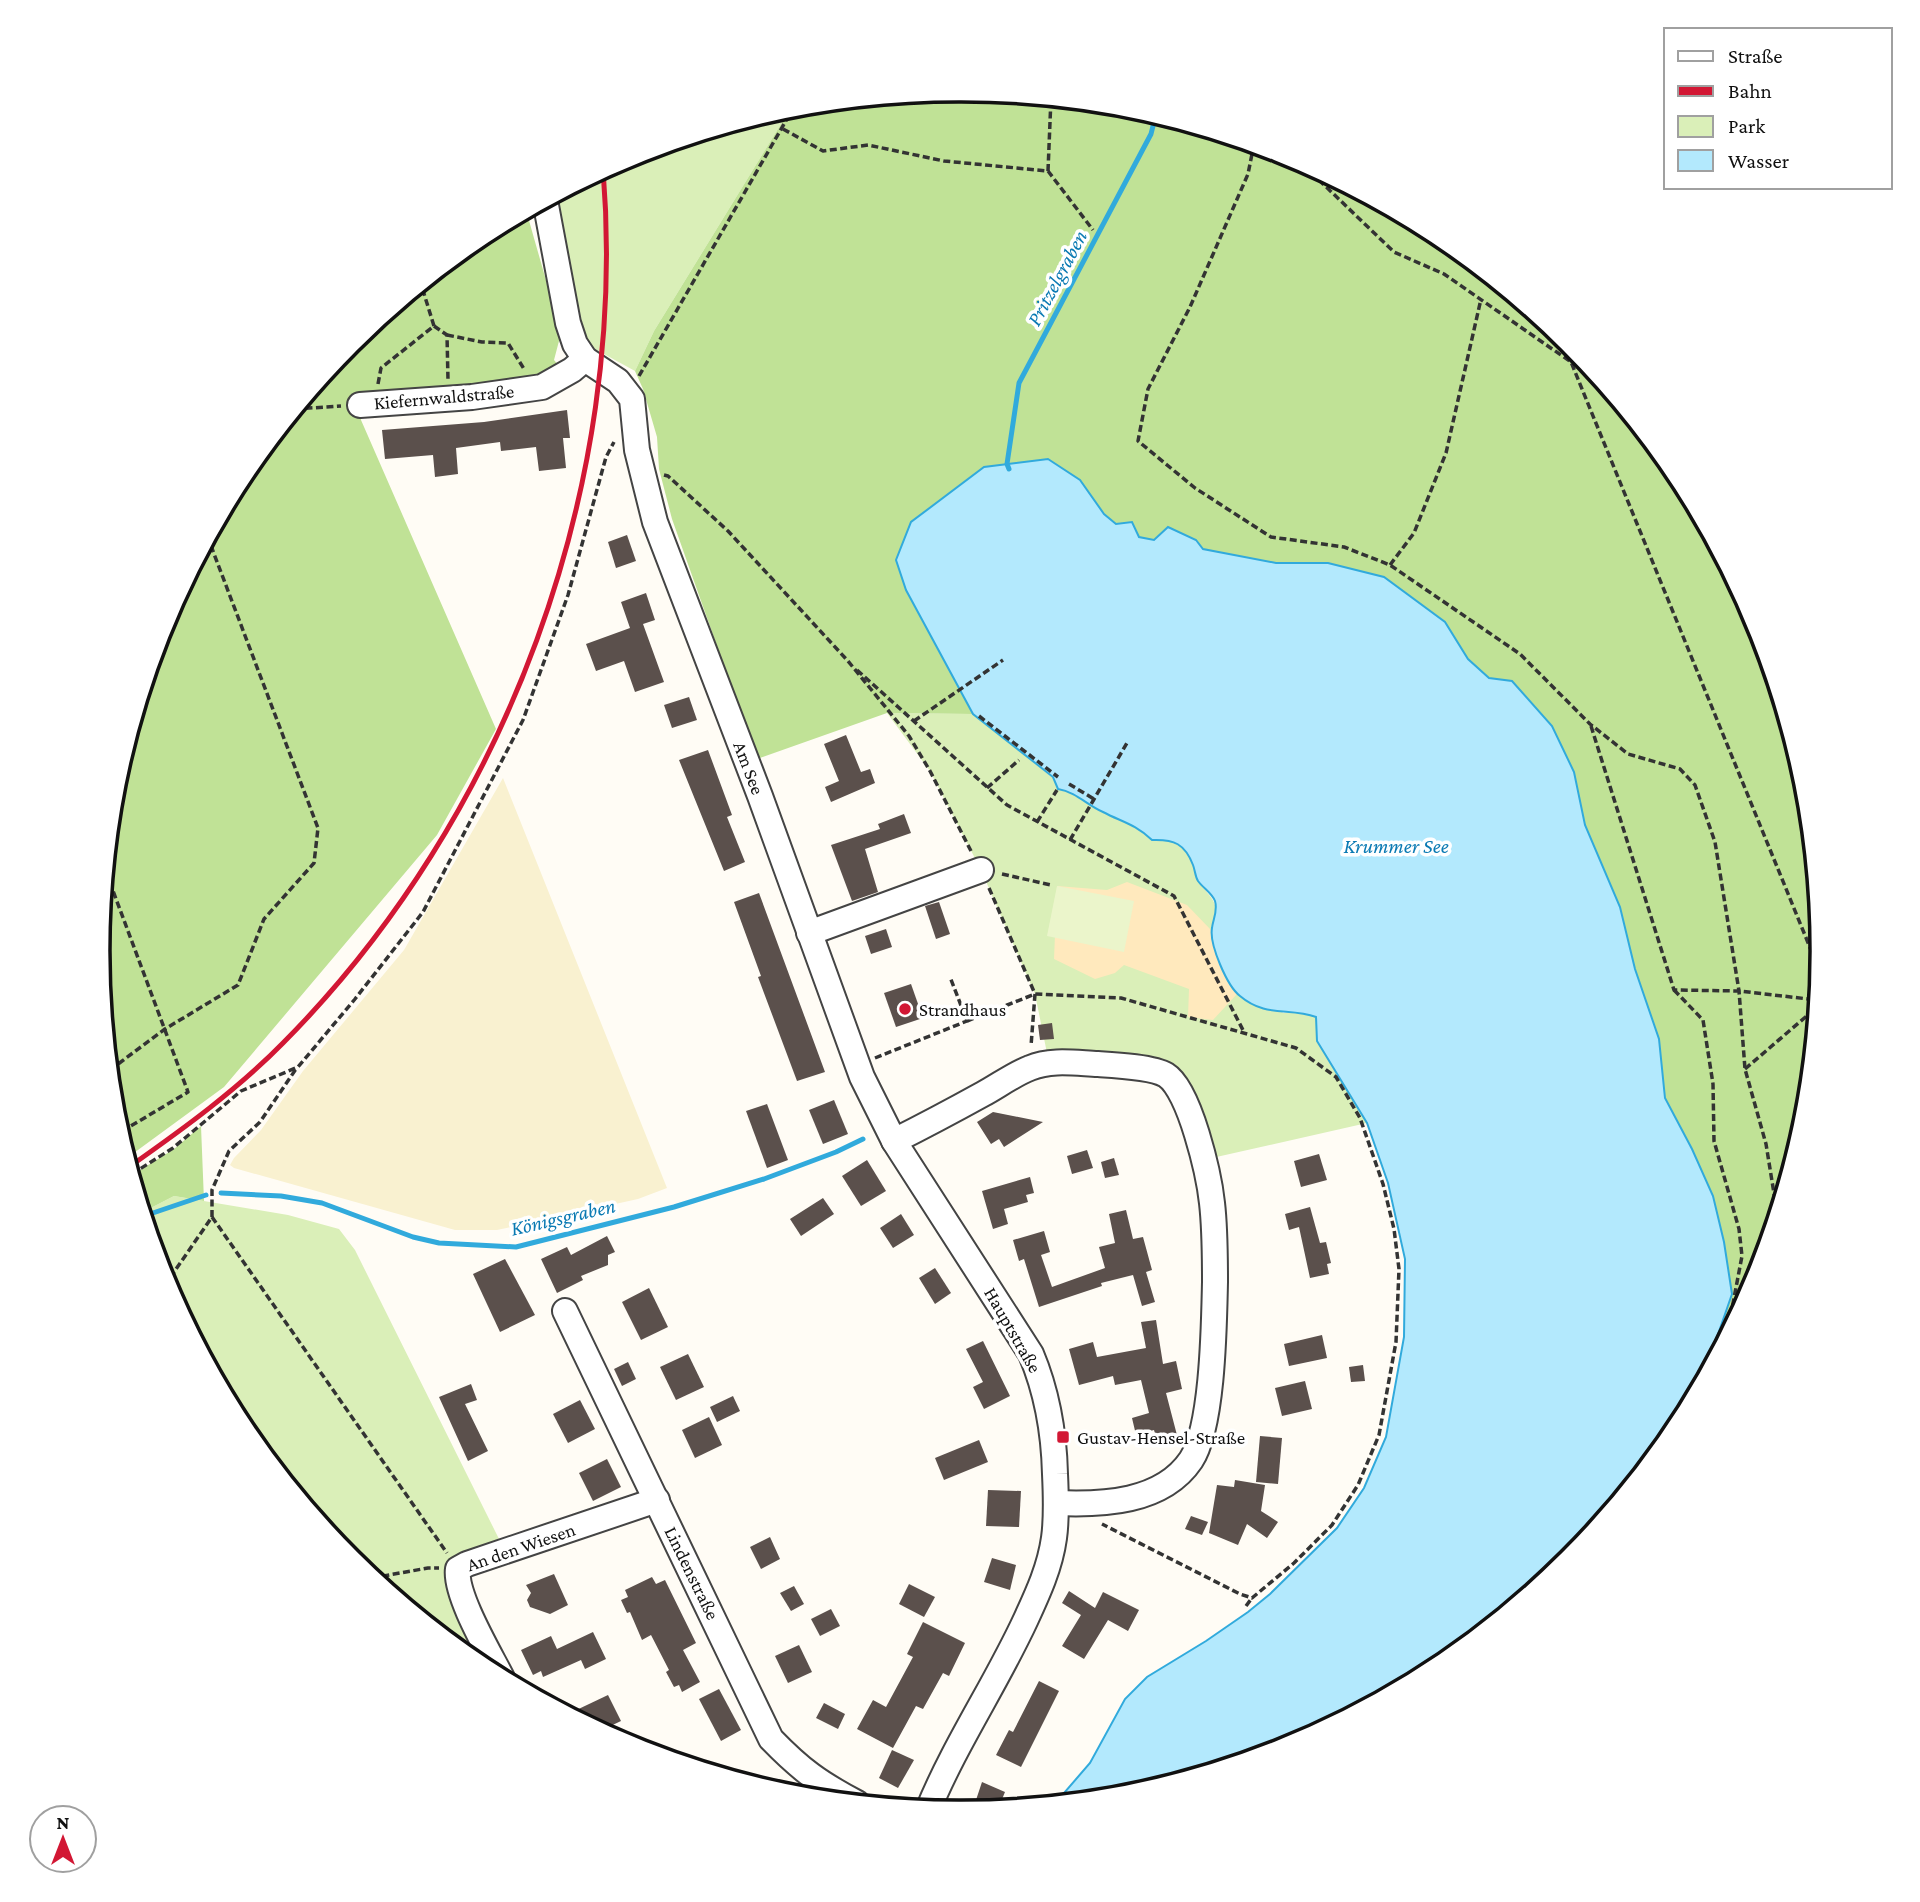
<svg xmlns="http://www.w3.org/2000/svg" width="1920" height="1902" font-family="'Crimson Pro',serif">
  <rect width="100%" height="100%" fill="#fffcf5"/>
  <path fill="#f9f1d0" d="M503,778L667,1188L638,1199L497,1230H455L234,1168L230,1165L234,1158L261,1130L303,1071L404,950Z"/>
  <g fill="#daefb8">
    <path d="M792,106L654,331L635,371L593,348L583,334L557,194C588,177 619,158 653,148C666,144 685,146 694,135Z"/>
    <path d="M887,713L973,714L1053,778L1058,789C1076,792 1087,805 1103,812C1122,822 1135,824 1152,839C1174,839 1186,844 1194,866C1195,871 1196,877 1199,882C1215,904 1220,900 1211,930L1283,1013L1302,1012L1316,1017L1317,1041L1367,1123L1203,1160L1175,1083L1049,1063L1035,994L981,870L930,771Z"/>
    <path d="M174,1196L288,1215L339,1229L355,1250L504,1549L450,1567L502,1678L481,1667L350,1560L243,1429L164,1280L143,1212Z"/>
  </g>
  <g fill="#c0e296">
    <path d="M960,89L1129,106L1290,155L1439,235L1570,342L1677,473L1756,622L1805,783L1822,951L1805,1120L1756,1281L1699,1389L1732,1294L1724,1242L1713,1196L1692,1149L1665,1098L1659,1039L1635,969L1620,907L1585,825L1574,772L1489,678L1468,659L1445,622L1384,577L1328,563H1276L1203,549L1196,540H1154L1138,537L1116,524L1104,514L1080,480L1048,459L984,467L911,522L896,560L906,590L973,714L887,713L757,759L672,519L659,469L657,437L643,389L635,371L654,331L792,106Z"/>
    <path d="M526,210L559,326V341L554,360L560,367L521,385L360,398L361,420L496,729L437,835L224,1087L127,1158L115,1119L98,951L115,782L164,621L244,472L351,341L482,234Z"/>
    <path d="M201,1126L204,1201L174,1196L143,1212L132,1175L174,1149Z"/>
  </g>
  <path fill="#ffe9bd" d="M1127,882L1187,905L1211,930L1218,960L1237,994L1213,1020L1188,1017L1189,989L1124,965L1115,973L1095,979L1054,959L1057,886L1107,890Z"/>
  <path fill="#ebf5cb" d="M1057,886L1134,901L1124,952L1047,936Z"/>
  <path fill="#b3e9fd" stroke="#31aadc" stroke-width="2" d="M1048,459L1080,480L1104,514L1116,524L1132,522L1139,537L1154,540L1168,527L1196,540L1203,549L1276,563H1328L1384,577L1445,622L1468,659L1489,678L1512,681L1552,726L1574,772L1585,825L1620,907L1635,969L1659,1039L1665,1098L1692,1149L1713,1196L1724,1242L1732,1294L1699,1389L1676,1430L1569,1561L1438,1668L1289,1747L1128,1796L1059,1803L1064,1793L1090,1763L1125,1699L1147,1677L1206,1641L1248,1612L1270,1594L1337,1528L1364,1488L1386,1437L1404,1337L1405,1259L1388,1183L1367,1123L1317,1041L1316,1017C1289,1007 1266,1018 1240,996C1227,986 1209,944 1212,928C1213,919 1218,911 1215,901C1212,893 1203,888 1198,881C1195,876 1195,870 1193,865C1185,844 1174,839 1152,840C1135,824 1122,822 1103,812C1087,805 1076,792 1058,789L1053,777L973,714L906,590L896,560L911,522L984,467Z"/>
  <g fill="none" stroke-linecap="round" stroke-linejoin="round">
    <g stroke="#31aadc" stroke-width="5">
      <path d="M1009,469L1007,464L1019,383L1151,134L1156,114"/>
      <path d="M221,1193L281,1196L322,1203L413,1237L439,1243L516,1247L674,1207L764,1179L836,1152L863,1139"/>
      <path d="M144,1216L206,1195"/>
    </g>
  </g>
  <g fill="#5b504c">
    <path d="M567,410L570,438H563L566,468L539,471L536,447L501,451L500,442L456,448L458,474L435,477L433,455L385,459L382,430L484,422Z"/>
    <path d="M627,535L636,561L616,568L608,542Z"/>
    <path d="M646,593L655,620L643,624L664,682L635,692L624,661L596,671L586,644L630,628L621,602Z"/>
    <path d="M689,697L697,720L672,728L664,705Z"/>
    <path d="M846,735L861,772L870,769L875,783L831,802L825,787L839,781L824,744Z"/>
    <path d="M708,750L732,815L727,817L745,862L724,871L679,760Z"/>
    <path d="M904,814L911,833L865,849L878,892L852,901L831,845L880,829L878,824Z"/>
    <path d="M759,893L825,1072L797,1081L758,977L761,976L734,902Z"/>
    <path d="M939,902L950,934L936,939L925,906Z"/>
    <path d="M886,929L892,947L871,954L865,936Z"/>
    <path d="M911,984L923,1018L896,1027L884,993Z"/>
    <path d="M1052,1023L1054,1039L1040,1040L1038,1025Z"/>
    <path d="M834,1100L848,1134L823,1144L809,1110Z"/>
    <path d="M767,1104L788,1160L767,1168L746,1111Z"/>
    <path d="M993,1112L1043,1122L1004,1147L999,1139L991,1144L977,1122Z"/>
    <path d="M1087,1150L1093,1168L1072,1174L1067,1156Z"/>
    <path d="M1319,1154L1327,1180L1301,1187L1294,1161Z"/>
    <path d="M1114,1158L1119,1175L1105,1178L1101,1162Z"/>
    <path d="M867,1160L886,1191L861,1206L842,1176Z"/>
    <path d="M1030,1177L1034,1193L1026,1195L1028,1202L1004,1209L1008,1224L993,1229L982,1191Z"/>
    <path d="M823,1198L834,1214L801,1236L790,1219Z"/>
    <path d="M1310,1207L1320,1243L1326,1242L1331,1263L1327,1264L1329,1274L1310,1278L1299,1227L1289,1230L1285,1214Z"/>
    <path d="M1126,1210L1133,1239L1143,1237L1152,1270L1146,1272L1155,1302L1142,1306L1133,1275L1101,1283L1102,1286L1039,1307L1024,1259L1019,1261L1013,1240L1044,1231L1050,1252L1041,1255L1052,1287L1105,1268L1099,1247L1115,1243L1109,1214Z"/>
    <path d="M901,1214L914,1235L893,1248L880,1228Z"/>
    <path d="M607,1236L615,1252L608,1255V1265L581,1276L583,1280L557,1293L541,1259L567,1247L571,1255Z"/>
    <path d="M505,1259L535,1315L500,1332L473,1274Z"/>
    <path d="M935,1268L951,1293L935,1304L919,1278Z"/>
    <path d="M649,1288L668,1327L641,1340L622,1302Z"/>
    <path d="M1156,1320L1163,1364L1176,1361L1182,1389L1166,1393L1178,1439L1158,1444L1154,1430L1136,1435L1132,1418L1149,1413L1141,1380L1115,1385L1113,1376L1079,1385L1069,1349L1093,1342L1097,1357L1146,1348L1141,1322Z"/>
    <path d="M1322,1335L1327,1358L1289,1366L1284,1344Z"/>
    <path d="M983,1341L1010,1396L984,1409L973,1387L983,1382L966,1349Z"/>
    <path d="M688,1354L704,1387L676,1400L660,1367Z"/>
    <path d="M628,1362L636,1379L622,1386L614,1369Z"/>
    <path d="M1363,1365L1365,1381L1351,1382L1349,1367Z"/>
    <path d="M1305,1381L1312,1409L1282,1416L1275,1388Z"/>
    <path d="M471,1384L477,1400L465,1404L488,1451L468,1461L439,1397Z"/>
    <path d="M733,1396L740,1411L717,1422L710,1407Z"/>
    <path d="M580,1400L595,1429L568,1443L553,1414Z"/>
    <path d="M709,1417L722,1445L695,1458L682,1430Z"/>
    <path d="M1260,1436L1282,1438L1278,1484L1256,1482Z"/>
    <path d="M979,1440L988,1462L944,1480L935,1458Z"/>
    <path d="M607,1459L621,1487L593,1501L579,1473Z"/>
    <path d="M1235,1480L1265,1485L1261,1511L1278,1522L1267,1538L1247,1524L1238,1545L1209,1533L1217,1485L1234,1487Z"/>
    <path d="M988,1490L1021,1491L1019,1527L986,1526Z"/>
    <path d="M1191,1516L1208,1522L1202,1535L1185,1529Z"/>
    <path d="M770,1537L780,1559L761,1569L750,1547Z"/>
    <path d="M992,1558L1016,1565L1010,1590L984,1582Z"/>
    <path d="M554,1574L568,1605L550,1614L530,1607L527,1600L531,1593L526,1585Z"/>
    <path d="M652,1577L656,1584L665,1580L696,1643L683,1650L700,1682L682,1692L679,1685L674,1687L666,1672L669,1670L651,1635L642,1640L630,1612L627,1613L621,1600L628,1597L625,1590Z"/>
    <path d="M909,1584L935,1597L924,1617L899,1604Z"/>
    <path d="M794,1586L804,1604L791,1611L780,1593Z"/>
    <path d="M1069,1591L1095,1608L1103,1592L1139,1610L1128,1631L1108,1620L1084,1659L1062,1646L1081,1615L1062,1603Z"/>
    <path d="M831,1609L840,1626L820,1636L811,1619Z"/>
    <path d="M923,1622L965,1643L949,1676L943,1673L923,1709L916,1706L893,1748L857,1729L873,1700L886,1707L913,1657L907,1654Z"/>
    <path d="M593,1632L606,1659L585,1669L581,1660L543,1677L541,1671L533,1675L521,1650L551,1636L557,1649Z"/>
    <path d="M799,1645L812,1672L788,1683L775,1656Z"/>
    <path d="M1039,1681L1059,1691L1021,1767L996,1755L1009,1730L1013,1732Z"/>
    <path d="M719,1689L741,1730L721,1741L699,1699Z"/>
    <path d="M608,1695L621,1721L600,1731L568,1714Z"/>
    <path d="M824,1703L845,1714L838,1729L816,1718Z"/>
    <path d="M892,1750L914,1760L898,1788L879,1778Z"/>
    <path d="M982,1782L1005,1792L998,1809L972,1812Z"/>
  </g>
  <g fill="none" stroke-linecap="round" stroke-linejoin="round">
    <defs>
      <g id="minor">
        <path d="M545,200L568,323L575,344L585,359L618,381L632,399L637,450L655,522L760,796L862,1077L894,1141L1031,1354C1047,1392 1054,1432 1055,1474C1056,1495 1057,1517 1054,1538C1050,1567 1038,1593 1026,1619C996,1684 955,1744 928,1810"/>
        <path d="M360,405L472,397L542,387L572,370L585,359"/>
        <path d="M809,933L981,870"/>
        <path d="M894,1141C924,1126 954,1110 983,1094C998,1086 1014,1074 1030,1068C1051,1059 1075,1063 1098,1064C1114,1065 1153,1067 1166,1075C1190,1090 1209,1175 1212,1203C1215,1229 1215,1256 1215,1282C1214,1324 1213,1427 1191,1460C1162,1503 1102,1505 1056,1503"/>
        <path d="M565,1311L771,1739C801,1770 819,1783 857,1803"/>
        <path d="M502,1678C490,1654 454,1594 458,1569L467,1564L657,1500"/>
      </g>
    </defs>
    <use href="#minor" stroke="#444" stroke-width="28"/>
    <g stroke="#333" stroke-width="3.5" stroke-dasharray="7 3.5" stroke-linecap="butt">
      <path d="M783,129L823,151L868,145L944,161L1048,171L1093,230"/>
      <path d="M1254,144L1248,174L1190,307L1148,389L1138,441L1195,488L1271,537L1344,547L1390,565L1520,654L1590,724L1628,754L1680,769L1695,785L1715,842L1739,991L1745,1069L1766,1144L1777,1212"/>
      <path d="M1296,158L1394,252L1444,274L1571,362L1820,972"/>
      <path d="M1048,171L1051,98"/>
      <path d="M434,326L447,335L448,380"/>
      <path d="M447,335L482,342L508,343L524,369"/>
      <path d="M639,376L795,105"/>
      <path d="M378,384L381,368L434,326L421,284"/>
      <path d="M295,409L341,406"/>
      <path d="M664,475L668,476L728,531L848,661L909,736L930,771L971,851"/>
      <path d="M1390,565L1414,533L1446,453L1481,299"/>
      <path d="M857,670L1007,805L1174,896L1244,1032"/>
      <path d="M979,716L1058,777"/>
      <path d="M914,721L1003,660"/>
      <path d="M1591,726L1674,990L1739,991L1817,1000"/>
      <path d="M1069,784L1094,799"/>
      <path d="M987,788L1019,760"/>
      <path d="M1037,822L1057,790"/>
      <path d="M1070,840L1127,743"/>
      <path d="M106,872L188,1092L119,1133"/>
      <path d="M1002,874L1051,885"/>
      <path d="M989,888L1035,994L1031,1046"/>
      <path d="M1674,990L1703,1020L1713,1084L1714,1141L1739,1229L1742,1256L1727,1335"/>
      <path d="M967,1021L1035,994L1121,998L1296,1048L1336,1077L1360,1118L1383,1184L1394,1229L1399,1269L1396,1342L1379,1435L1358,1485L1332,1525L1294,1563L1252,1598L1240,1594L1102,1524"/>
      <path d="M875,1058L967,1021L950,977"/>
      <path d="M1745,1069L1816,1008"/>
      <path d="M110,1070L165,1029L238,985L264,919L314,863L318,828L208,538"/>
      <path d="M132,1174L173,1148L241,1091L298,1067L355,999L423,912L523,720L568,595L606,457L614,442"/>
      <path d="M212,1217L447,1553"/>
      <path d="M168,1288L174,1272L212,1217V1190L229,1151L260,1122L296,1069"/>
      <path d="M372,1578L428,1568H439"/>
      <path d="M1246,1606L1252,1598"/>
    </g>
    <use href="#minor" stroke="#fff" stroke-width="24"/>
    <path stroke="#d21734" stroke-width="5" d="M129,1167C183,1129 237,1090 283,1043C507,818 629,485 603,169"/>
  </g>
  <g fill="#d21734" stroke="#fff" stroke-width="2.5">
    <circle cx="905" cy="1009" r="7"/>
    <rect x="1056" y="1430" width="14" height="14" rx="3.5"/>
  </g>
  <g text-anchor="middle" dominant-baseline="central" stroke-width="7" stroke-linejoin="round" paint-order="stroke">
    <g font-size="19" fill="#111" stroke="#fff">
      <text transform="translate(444 397) rotate(-5)">Kiefernwaldstraße</text>
      <text transform="translate(749 768) rotate(69)">Am See</text>
      <text transform="translate(1013 1330) rotate(60)">Hauptstraße</text>
      <text transform="translate(521 1547) rotate(-19)">An den Wiesen</text>
      <text transform="translate(692 1573) rotate(64)">Lindenstraße</text>
    </g>
    <g font-size="19" fill="#111" stroke="#fff" text-anchor="start">
      <text x="919" y="1009">Strandhaus</text>
      <text x="1077" y="1437">Gustav-Hensel-Straße</text>
    </g>
    <g font-size="21" font-style="italic" fill="#0a7ab3" stroke="#fff">
      <text transform="translate(1057 278) rotate(-62)">Pritzelgraben</text>
      <text x="1396" y="846">Krummer See</text>
      <text transform="translate(563 1217) rotate(-13)">Königsgraben</text>
    </g>
  </g>
  <path d="M0 0H1920V1902H0ZM959 102H961A849 849 0 0 1 1810 951V951A849 849 0 0 1 961 1800H959A849 849 0 0 1 110 951V951A849 849 0 0 1 959 102Z" fill="#fff" fill-rule="evenodd"/>
  <path fill="none" stroke="#111" stroke-width="3.5" d="M959 102H961A849 849 0 0 1 1810 951V951A849 849 0 0 1 961 1800H959A849 849 0 0 1 110 951V951A849 849 0 0 1 959 102Z"/>
  <rect x="1664" y="28" width="228" height="161" fill="#ffffff" stroke="#a0a0a0" stroke-width="2"/>
  <rect x="1678" y="51" width="35" height="10" fill="#ffffff" stroke="#a0a0a0" stroke-width="2"/>
  <text x="1728" y="63" font-size="21" fill="#111111">Straße</text>
  <rect x="1678" y="86" width="35" height="10" fill="#d21734" stroke="#a0a0a0" stroke-width="2"/>
  <text x="1728" y="98" font-size="21" fill="#111111">Bahn</text>
  <rect x="1678" y="116" width="35" height="21" fill="#daefb8" stroke="#a0a0a0" stroke-width="2"/>
  <text x="1728" y="133" font-size="21" fill="#111111">Park</text>
  <rect x="1678" y="150" width="35" height="21" fill="#b3e9fd" stroke="#a0a0a0" stroke-width="2"/>
  <text x="1728" y="168" font-size="21" fill="#111111">Wasser</text>
  <g transform="translate(63 1839)"><circle r="33" fill="#ffffff" stroke="#a0a0a0" stroke-width="2"/>
  <path d="M0-5L12 26L0 18L-12 26Z" fill="#d21734"/>
  <text y="-10" font-size="19" font-weight="bold" text-anchor="middle" fill="#111111">N</text>
  </g>
</svg>
